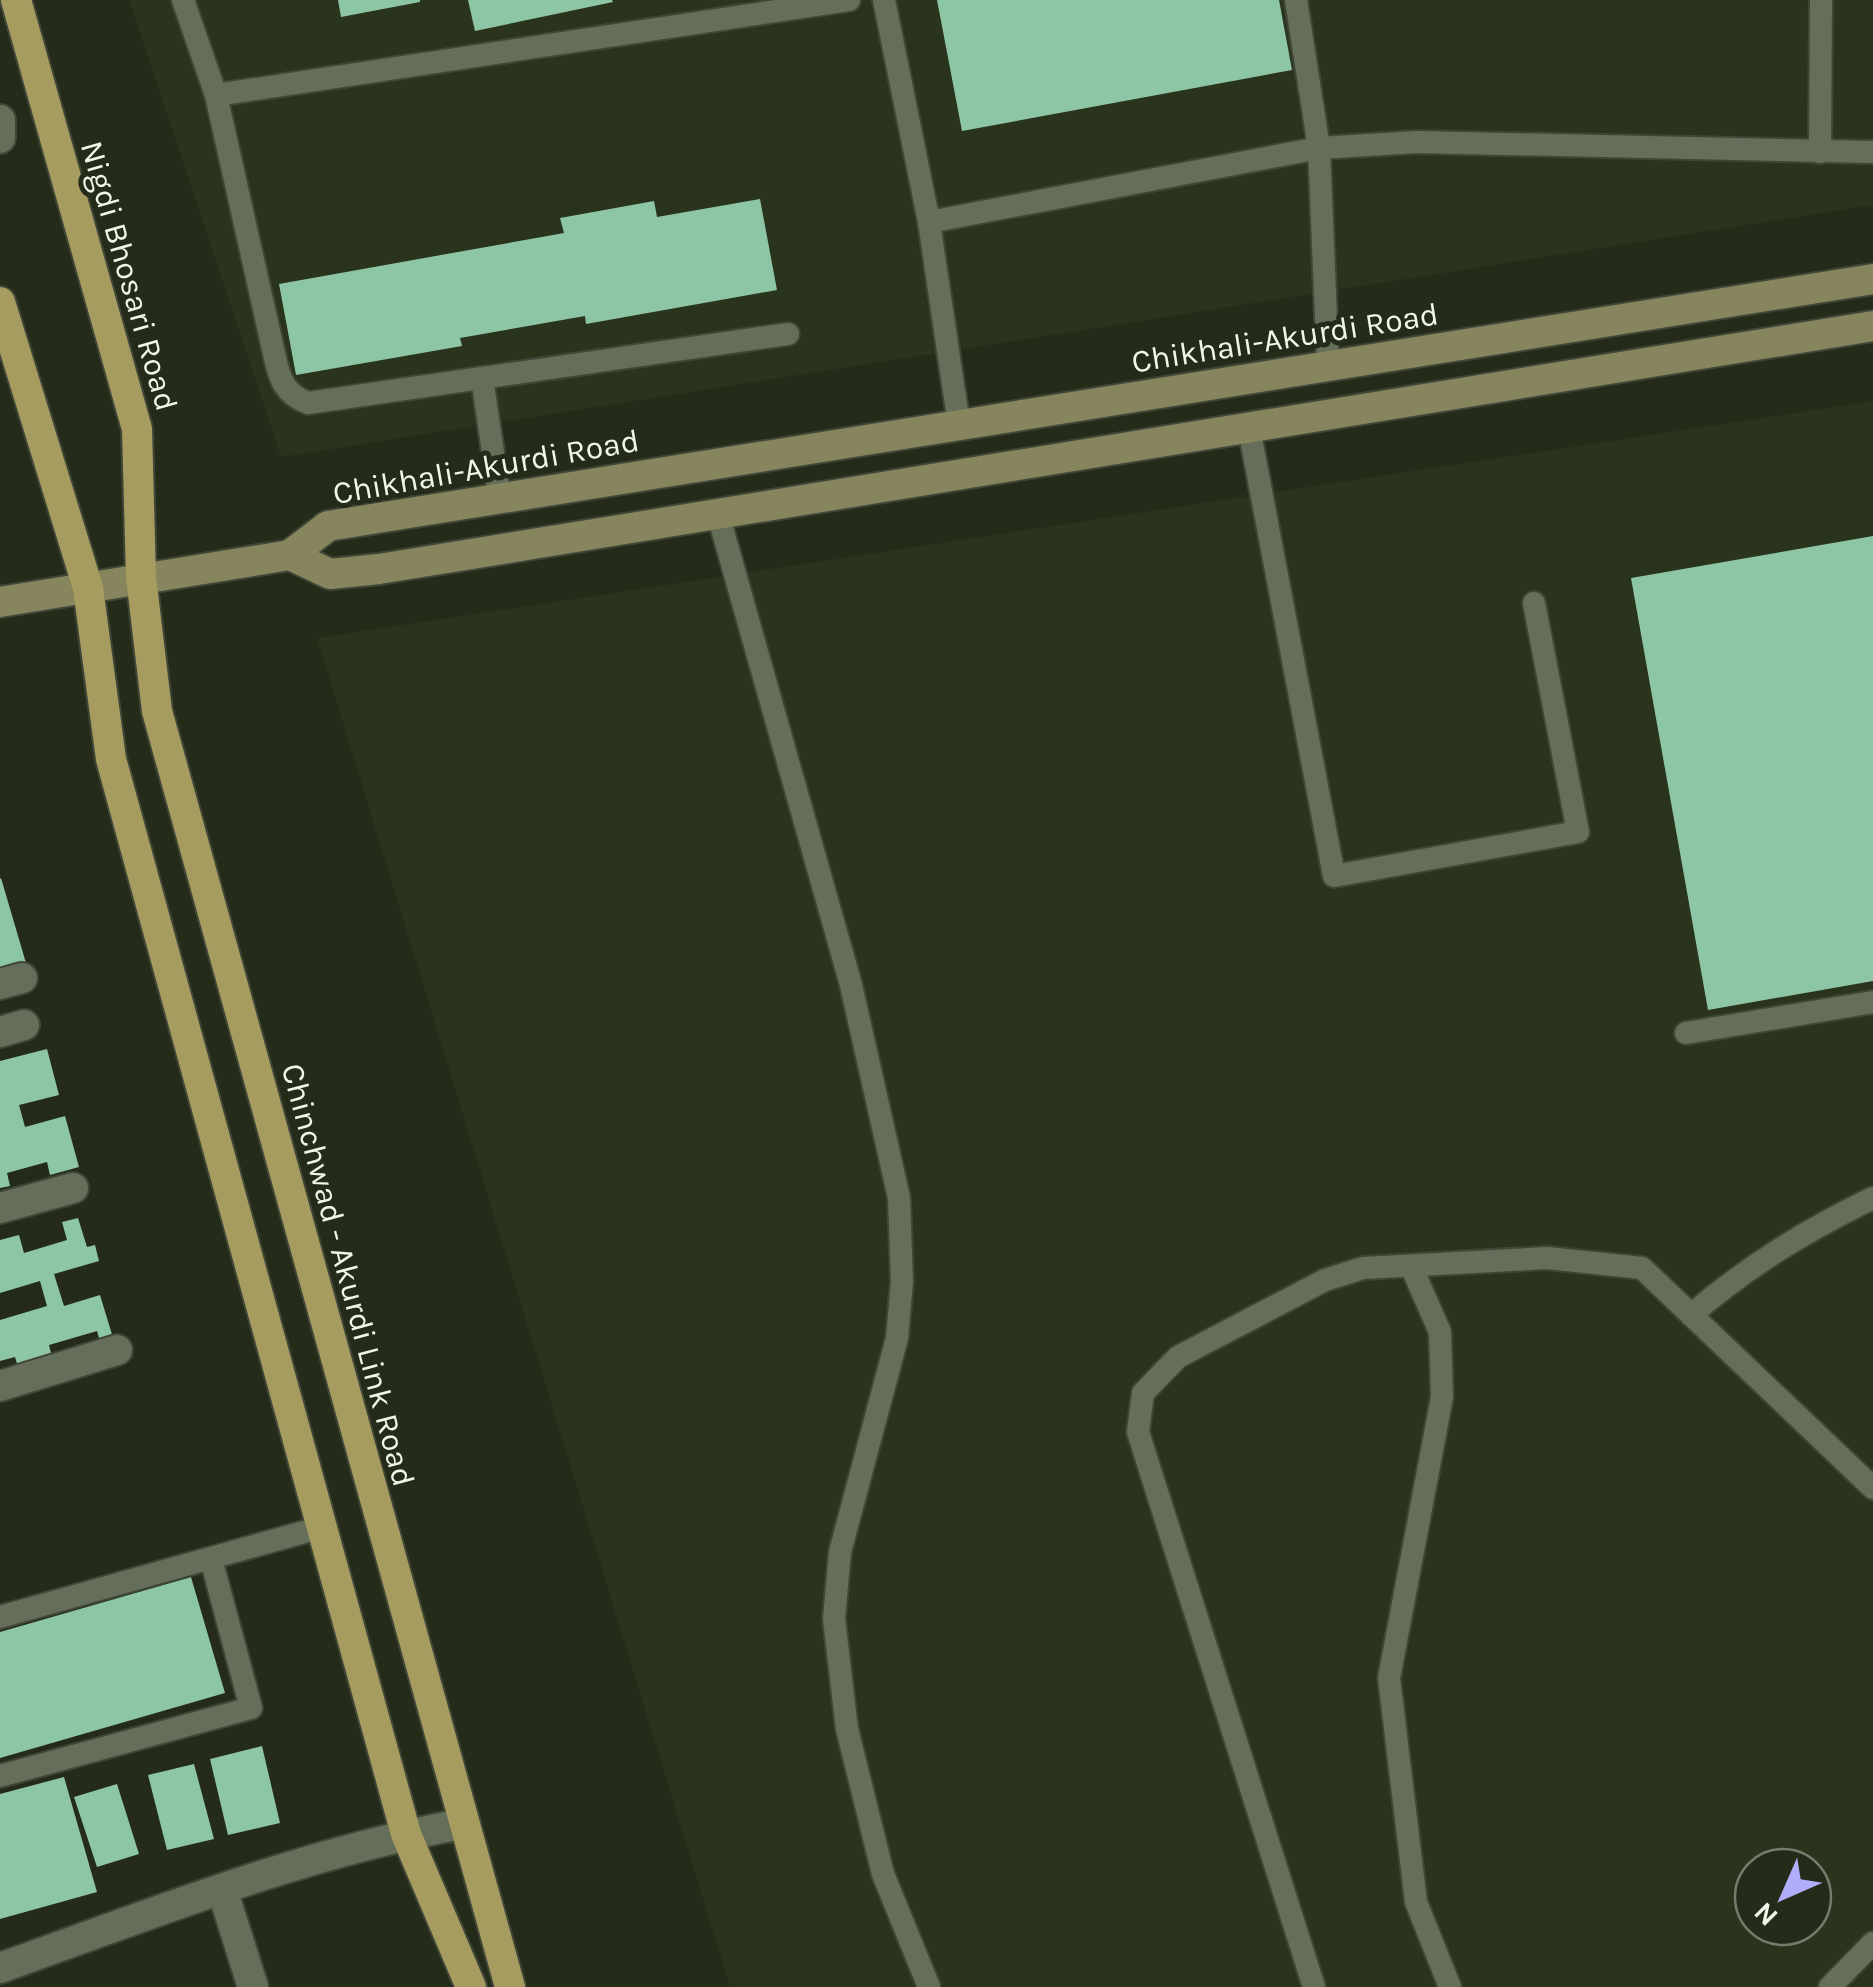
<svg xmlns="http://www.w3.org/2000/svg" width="1873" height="1987" font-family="Karla,sans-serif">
  <rect width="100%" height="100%" fill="#242b19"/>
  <g fill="#2a331b" fill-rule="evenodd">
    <path d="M129,0H1873V205L281,457Z"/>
    <path d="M1873,401V1987H730L317,638ZM1753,1867H1813V1927H1753Z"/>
  </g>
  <g fill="#8dc6a4">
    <path d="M338,0H420V2L341,17Z"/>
    <path d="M468,0H612L613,2L475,31Z"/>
    <path d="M937,0H1279L1292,70L962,131Z"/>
    <path d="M760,199L777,290L586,324L585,316L460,338L462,346L296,375L279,284L564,233L560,218L654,201L657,217Z"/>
    <path d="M1873,536V981L1708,1010L1631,578Z"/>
    <path d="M1,878L26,963L0,970V879Z"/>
    <path d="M47,1049L59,1095L19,1105L25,1127L65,1116L79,1167L50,1175L47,1162L7,1173L10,1186L0,1188V1061Z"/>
    <path d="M78,1218L87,1247L95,1245L99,1261L54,1274L64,1306L100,1295L114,1341L101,1345L97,1331L49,1345L52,1357L18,1367L15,1357L0,1361V1320L47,1306L40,1281L0,1293V1240L19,1235L24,1253L67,1240L62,1222Z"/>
    <path d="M191,1577L225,1693L0,1758V1632Z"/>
    <path d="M262,1746L280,1823L228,1835L210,1759Z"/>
    <path d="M194,1764L214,1839L167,1850L148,1775Z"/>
    <path d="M64,1777L97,1892L0,1919V1794Z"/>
    <path d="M117,1784L139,1854L97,1867L74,1797Z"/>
  </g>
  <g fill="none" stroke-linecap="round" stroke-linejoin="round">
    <defs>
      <g id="lane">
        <path d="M183,0L216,95L849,0"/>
        <path d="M884,0L929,222L1319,148L1417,142L1873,152"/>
        <path d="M1296,0L1319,148L1328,366"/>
        <path d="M216,95L275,358C280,380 285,394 308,403L788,334"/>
        <path d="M1820,152L1821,0"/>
        <path d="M929,222L959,425"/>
        <path d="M482,378L500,500"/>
        <path d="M1249,428L1334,876L1578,832L1534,603"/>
        <path d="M718,514L851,985L899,1198L902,1281L897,1338L840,1552L834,1619L847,1729L883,1874L929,1987"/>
        <path d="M1686,1033L1873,1002"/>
        <path d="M1412,1268L1440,1332L1442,1397L1389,1678L1416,1902L1450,1987"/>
        <path d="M1691,1315C1748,1266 1805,1231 1873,1198"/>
        <path d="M0,1617L322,1527"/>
        <path d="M0,1776L251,1708L211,1559"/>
        <path d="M1314,1987L1138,1432L1143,1393L1178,1357L1325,1280L1363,1268L1547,1258L1642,1268L1873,1488"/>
        <path d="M1830,1987L1873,1943"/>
      </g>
      <g id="street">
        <path d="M0,120V138"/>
        <path d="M0,984L22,978"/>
        <path d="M0,1032L24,1025"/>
        <path d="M0,1208L73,1188"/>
        <path d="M0,1386L117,1350"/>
        <path d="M222,1889L253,1987"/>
        <path d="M0,1968C151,1914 303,1853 462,1824"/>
      </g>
      <g id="secondary">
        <path d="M290,555L330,574L379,569L1873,326"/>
        <path d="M0,602L290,555L328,526L1873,279"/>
      </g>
      <g id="primary">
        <path d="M16,0L137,429L141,577L157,711L510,1987"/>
        <path d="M0,302L88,588L111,759L406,1834L471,1987"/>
      </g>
    </defs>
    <use href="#lane" stroke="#404637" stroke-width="26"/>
    <use href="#street" stroke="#404637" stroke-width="34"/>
    <use href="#secondary" stroke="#404637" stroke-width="34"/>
    <use href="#primary" stroke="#404637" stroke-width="34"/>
    <use href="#lane" stroke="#656e59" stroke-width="22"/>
    <use href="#street" stroke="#656e59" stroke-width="30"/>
    <use href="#secondary" stroke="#86855d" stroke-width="30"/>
    <use href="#primary" stroke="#a79c60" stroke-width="30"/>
  </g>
  <g text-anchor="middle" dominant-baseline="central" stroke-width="10" stroke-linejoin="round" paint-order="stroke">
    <g font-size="32" fill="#f1f6ea" stroke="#242b19">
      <text transform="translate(129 276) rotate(74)">Nigdi Bhosari Road</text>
      <text transform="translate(1285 338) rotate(-9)">Chikhali-Akurdi Road</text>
      <text transform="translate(486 467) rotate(-10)">Chikhali-Akurdi Road</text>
      <text transform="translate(348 1275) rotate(75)">Chinchwad - Akurdi Link Road</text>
    </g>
  </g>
  <g transform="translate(1783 1897) rotate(225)"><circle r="48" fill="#242b19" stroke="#767c6d" stroke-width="2.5"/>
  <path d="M0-8L18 38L0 25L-18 38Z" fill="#b0aefa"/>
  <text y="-15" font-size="28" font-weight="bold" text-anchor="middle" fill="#f1f6ea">N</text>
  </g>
</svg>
